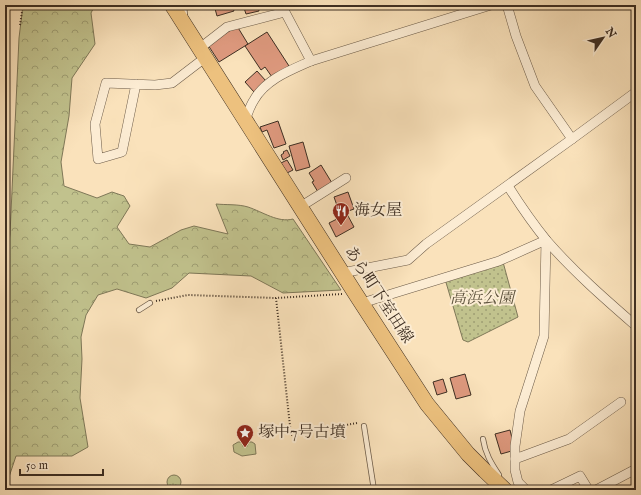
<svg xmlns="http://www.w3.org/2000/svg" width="641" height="495" font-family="'IM FELL English','Noto Serif JP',serif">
  <defs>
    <pattern id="grass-tufts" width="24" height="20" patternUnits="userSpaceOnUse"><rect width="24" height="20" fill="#c1c28d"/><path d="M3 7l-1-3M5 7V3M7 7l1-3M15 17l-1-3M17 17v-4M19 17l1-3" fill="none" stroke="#9e9e73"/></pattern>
    <pattern id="forest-crowns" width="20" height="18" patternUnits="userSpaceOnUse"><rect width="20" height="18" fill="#c1c28d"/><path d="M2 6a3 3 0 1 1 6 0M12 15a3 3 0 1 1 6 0" fill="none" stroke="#9e9e73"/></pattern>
    <pattern id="park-dots" width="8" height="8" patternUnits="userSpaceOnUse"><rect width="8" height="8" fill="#c1c28d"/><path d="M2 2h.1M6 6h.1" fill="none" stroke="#9e9e73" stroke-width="1.8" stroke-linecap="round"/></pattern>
  </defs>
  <rect width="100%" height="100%" fill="#fae2bb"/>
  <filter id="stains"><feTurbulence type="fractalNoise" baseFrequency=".005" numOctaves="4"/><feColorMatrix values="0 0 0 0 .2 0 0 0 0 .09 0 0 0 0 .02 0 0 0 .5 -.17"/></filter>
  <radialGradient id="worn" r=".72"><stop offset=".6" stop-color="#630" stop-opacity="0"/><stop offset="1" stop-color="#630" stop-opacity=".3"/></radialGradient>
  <g fill="url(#grass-tufts)" stroke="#7f7858">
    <path d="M238,442H252L255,444L256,454L242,456L234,452L233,445Z"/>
    <circle cx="174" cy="482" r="7"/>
  </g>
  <path fill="url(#forest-crowns)" stroke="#7f7858" d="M23,5H95L91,13L95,44L72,78L69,116L61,162L64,186L97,198L112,192L124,196L130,206L117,227L129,244L150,247L181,230L194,226L228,234L216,204C226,205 238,204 248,207C263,212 278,223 293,219L341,290L283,293L251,276L189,273L172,288L146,298L117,289L98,295L86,315L81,337L82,359L80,398L88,447L72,456H16L5,489V274L10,234L19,38Z"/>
  <path fill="url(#park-dots)" stroke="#7f7858" d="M503,262L518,317L468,342L463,340L445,279Z"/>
  <g fill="#de997e" stroke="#3d2e22">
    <path d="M214,5H232L234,11L217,16Z"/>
    <path d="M243,5H258L259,11L246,14Z"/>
    <path d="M237,26L248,44L219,62L208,45Z"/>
    <path d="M267,32L289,66L272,77L265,67L261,70L245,46Z"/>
    <path d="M257,71L266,81L254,92L245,82Z"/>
    <path d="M278,121L286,144L274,148L267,130L262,132L260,127Z"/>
    <path d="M303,142L310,167L296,171L289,146Z"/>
    <path d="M287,150L290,156L283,160L281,155L284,153L283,152Z"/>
    <path d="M287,160L293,170L287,173L281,163Z"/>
    <path d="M321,165L332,183L318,192L312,182L314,181L309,173Z"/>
    <path d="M348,192L354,209L340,214L334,197Z"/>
    <path d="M347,214L354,227L336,237L329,223Z"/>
    <path d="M465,374L471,395L456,399L450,378Z"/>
    <path d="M443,379L447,392L437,395L433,382Z"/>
    <path d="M510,430L515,450L501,454L495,434Z"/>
  </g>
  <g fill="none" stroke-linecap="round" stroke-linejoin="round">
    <defs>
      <g id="service">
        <path d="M184,5L185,16"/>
        <path d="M139,310L150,303"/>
        <path d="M364,426L374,490"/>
        <path d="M483,439C485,453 491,463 499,475L498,477"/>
      </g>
      <g id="minor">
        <path d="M200,48L227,27L285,12L311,61"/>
        <path d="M136,84L122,152L98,159L95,124L106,83L155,85L172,83L206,57"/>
        <path d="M245,120C248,113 250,106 254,100C266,79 291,70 311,61L491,5H507L516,36L535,86L572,139"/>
        <path d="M508,186C520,205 533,224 547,241C574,272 605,299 636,326"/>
        <path d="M300,207L346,178"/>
        <path d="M342,273L408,260L426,244L572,139L636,92"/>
        <path d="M362,303L499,261L546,240L544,336L520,411L515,446V470L518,482L526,490"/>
        <path d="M515,459L569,439L621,402"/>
        <path d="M551,490L580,476L588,489V490"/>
        <path d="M596,490L636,469"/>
      </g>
      <path id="primary" d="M172,5L355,293L427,404L468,454L485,471L505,490"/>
    </defs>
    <use href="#service" stroke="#6c5b48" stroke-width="6"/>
    <use href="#minor" stroke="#6c5b48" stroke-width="10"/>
    <use href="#primary" stroke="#3d2e22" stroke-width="16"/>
    <g stroke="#3d2e22" stroke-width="2" stroke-dasharray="1 2" stroke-linecap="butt">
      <path d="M20,25L23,5"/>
      <path d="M342,294L276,298L291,435L357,423"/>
      <path d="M156,301L188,295L276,298"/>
    </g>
    <use href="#service" stroke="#fcecd3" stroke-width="4.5"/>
    <use href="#minor" stroke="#fcecd3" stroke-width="9"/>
    <use href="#primary" stroke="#edc17e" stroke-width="15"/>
  </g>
  <defs>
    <symbol id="restaurant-pin" viewBox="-11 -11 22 30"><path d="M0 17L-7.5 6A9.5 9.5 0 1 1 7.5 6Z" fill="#8f2418" stroke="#fcecd3"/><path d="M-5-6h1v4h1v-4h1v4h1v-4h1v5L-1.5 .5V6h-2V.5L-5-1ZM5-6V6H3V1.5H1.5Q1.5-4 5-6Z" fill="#fff"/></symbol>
    <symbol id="sight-pin" viewBox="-11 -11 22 30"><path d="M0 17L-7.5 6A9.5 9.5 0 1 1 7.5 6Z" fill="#8f2418" stroke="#fcecd3"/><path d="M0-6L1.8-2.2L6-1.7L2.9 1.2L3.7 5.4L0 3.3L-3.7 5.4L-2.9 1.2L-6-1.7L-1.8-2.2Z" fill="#fff"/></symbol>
  </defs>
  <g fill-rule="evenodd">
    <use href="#restaurant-pin" x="331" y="201" width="20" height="27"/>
    <use href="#sight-pin" x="235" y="423" width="20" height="27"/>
  </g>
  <g text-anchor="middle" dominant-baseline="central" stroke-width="4" stroke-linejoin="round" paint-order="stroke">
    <g font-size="16" fill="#3d2e22" stroke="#fcecd3" text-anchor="start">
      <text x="354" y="211">海女屋</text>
      <text x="258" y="433">塚中7号古墳</text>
    </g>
    <g font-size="16" fill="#3d2e22" stroke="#fcecd3">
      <text transform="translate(378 295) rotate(57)">あら町下室田線</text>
    </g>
    <g font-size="16" font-style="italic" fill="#5e533d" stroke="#fcecd3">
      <text x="482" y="299">高浜公園</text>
    </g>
  </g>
  <rect width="641" height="495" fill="none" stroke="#fae2bb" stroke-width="20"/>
  <rect x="6" y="6" width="629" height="483" fill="none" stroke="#3d2e22" stroke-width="2"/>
  <rect x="10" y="10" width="621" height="475" fill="none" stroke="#3d2e22"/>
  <g transform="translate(603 38) rotate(56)" stroke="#fcecd3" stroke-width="3" paint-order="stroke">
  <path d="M0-3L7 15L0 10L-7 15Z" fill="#3d2e22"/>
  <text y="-6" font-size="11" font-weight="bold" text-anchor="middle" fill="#3d2e22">N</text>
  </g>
  <path d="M20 469v6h83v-6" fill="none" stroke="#3d2e22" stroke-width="2"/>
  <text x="26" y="469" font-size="12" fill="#3d2e22" stroke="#fcecd3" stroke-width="3" paint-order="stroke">50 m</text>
  <rect width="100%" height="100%" filter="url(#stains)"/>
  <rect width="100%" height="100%" fill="url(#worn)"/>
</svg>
